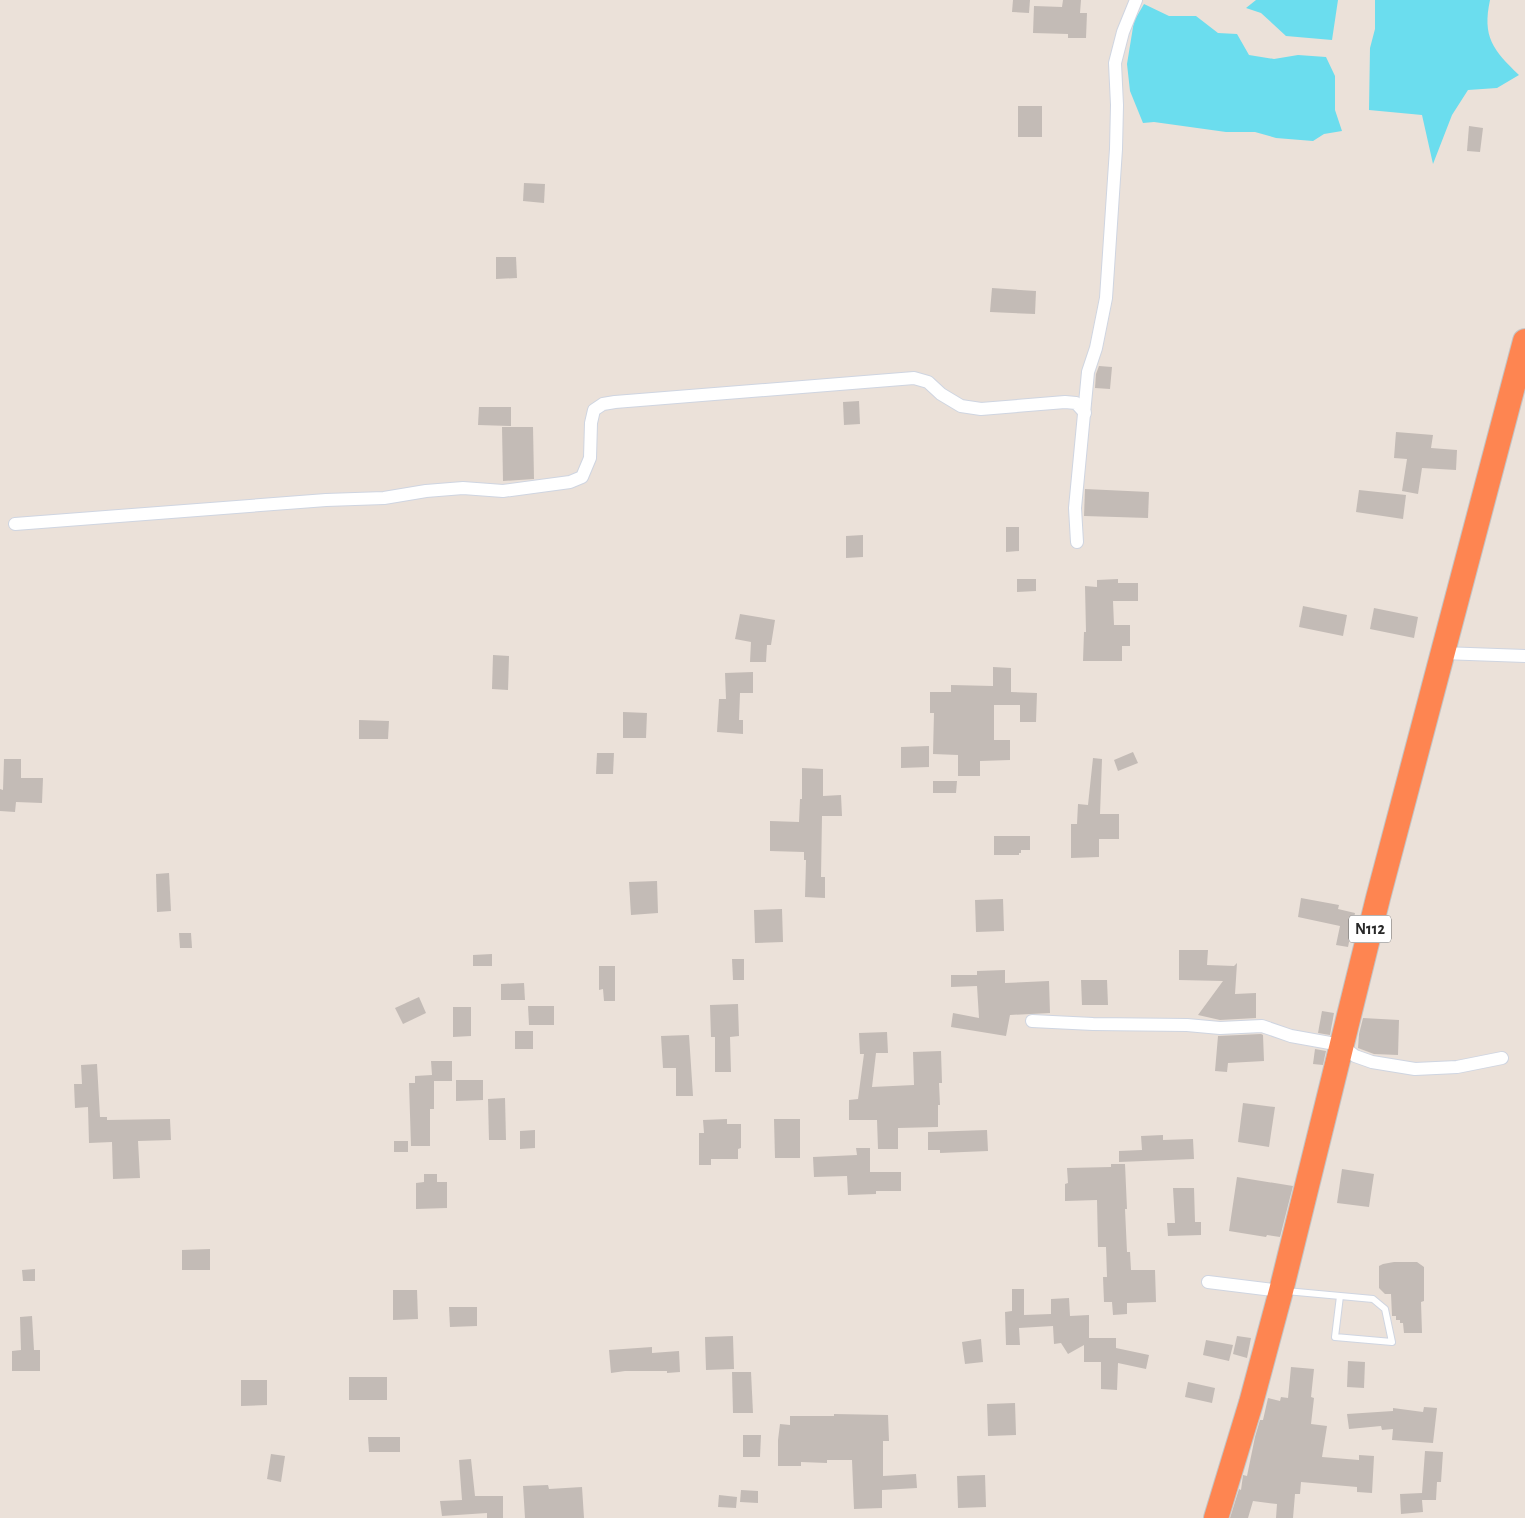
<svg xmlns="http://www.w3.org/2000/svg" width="1525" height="1518" font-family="'Alegreya Sans',sans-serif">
  <rect width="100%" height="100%" fill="#ebe1d9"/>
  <g fill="#6bddee">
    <path d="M1256,0H1338L1332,40L1286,36L1261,13L1246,8Z"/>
    <path d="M1375,0H1490C1482,37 1493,50 1519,75L1497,88L1468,90L1452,115L1433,164L1422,115L1369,110L1370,48L1375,29Z"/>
    <path d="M1144,4L1169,16H1196L1218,33L1237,34L1249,55L1274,59L1298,55L1326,57L1335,76V110L1342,131L1324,134L1313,141L1276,138L1255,132H1226L1154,122L1143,123L1130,91L1127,64L1134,21Z"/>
  </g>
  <g fill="#c3bbb6">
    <path d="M1013,0H1030L1029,13L1012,12Z"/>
    <path d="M1063,0H1081L1080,13H1087L1086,38H1068V34L1033,33L1034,6L1062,7Z"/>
    <rect x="1018" y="106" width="24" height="31"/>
    <path d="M1469,126L1483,128L1480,152L1467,151Z"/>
    <path d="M524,183L545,184L544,203L523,201Z"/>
    <path d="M496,257H516L517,278L496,279Z"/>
    <path d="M992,288L1036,291L1035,314L990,312Z"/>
    <path d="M1099,366L1112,367L1110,389L1095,388L1096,374Z"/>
    <path d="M859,401L860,424L844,425L843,402Z"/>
    <path d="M479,407H511V426L478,425Z"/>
    <path d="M502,427H533L534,479L503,481Z"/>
    <path d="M1396,432L1433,435L1431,448L1457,450L1456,470L1422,468L1418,494L1402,491L1407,459L1394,458Z"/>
    <path d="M1085,489L1149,492L1148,518L1084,516Z"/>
    <path d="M1359,490L1406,495L1403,519L1356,512Z"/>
    <path d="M1006,527H1019V551L1006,552Z"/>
    <path d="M863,535V557L846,558V536Z"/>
    <path d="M1017,579H1036V591L1017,592Z"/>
    <path d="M1118,579V583H1138V601H1113L1114,625H1130V646H1122V661H1083L1084,632H1086L1085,586L1097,587V580Z"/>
    <path d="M1303,606L1347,615L1343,636L1299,627Z"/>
    <path d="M1374,608L1418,617L1414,638L1370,629Z"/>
    <path d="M740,614L775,620L771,645H767L766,662H750L751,642L735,639Z"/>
    <path d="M493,655L509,656L508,690L492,689Z"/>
    <path d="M993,667L1011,668V692L1037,693L1036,722H1020V705H994V740H1010V760L980,761V776H958V755L933,754L934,713H930V692H951V685L993,686Z"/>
    <path d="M753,672V693H740L739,720H743V734L717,732L719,699H726L725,673Z"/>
    <path d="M623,712L647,713L646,738H623Z"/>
    <path d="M359,720L389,721L388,739H359Z"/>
    <path d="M929,746V767L901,768V747Z"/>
    <path d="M1133,752L1138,763L1118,771L1114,760Z"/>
    <path d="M597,753H614L613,774H596Z"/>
    <path d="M1093,758L1102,759L1100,814H1119V839H1099V857L1071,858V824H1077L1078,804L1088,805Z"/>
    <path d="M4,759H21V778H43L42,803L16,802L15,812L0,811V789L3,790Z"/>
    <path d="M802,768L823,769V796L841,795L842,816H822L821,877H825V898L805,897L806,860H804V852L770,851V821L799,822L800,799H802Z"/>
    <path d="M933,781H957L956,793H933Z"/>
    <path d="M994,836H1030V850H1021V853H1019V855H994Z"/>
    <path d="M169,873L171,911L157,912L156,874Z"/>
    <path d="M657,881L658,913L631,915L629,882Z"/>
    <path d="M1301,898L1339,905L1338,909L1355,913L1348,947L1336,945L1340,926L1298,917Z"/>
    <path d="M1003,899L1004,931L976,932L975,900Z"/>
    <path d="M782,909L783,942L755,943L754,910Z"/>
    <path d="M179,933H191L192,948H180Z"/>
    <path d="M1179,950H1208L1207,965L1234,966L1237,963L1235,994L1256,993V1018L1220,1020L1198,1015L1223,981L1179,980Z"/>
    <path d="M492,954V966H473V955Z"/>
    <path d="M732,959H744V980H733Z"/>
    <path d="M599,966H615V1001H604L603,989L599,990Z"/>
    <path d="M1005,970V983L1049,981L1050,1013L1010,1015L1006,1036L951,1027L953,1013L979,1018L977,986L951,987V975H977V971Z"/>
    <path d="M1081,980H1107L1108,1005H1082Z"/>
    <path d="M524,983L525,1000H501V984Z"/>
    <path d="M419,997L426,1013L403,1024L395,1008Z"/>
    <path d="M738,1004L739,1036L730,1037L731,1072H715V1037H711L710,1005Z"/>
    <path d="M528,1006H554V1025H529Z"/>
    <path d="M453,1007H471V1036L453,1037Z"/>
    <path d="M1322,1011L1334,1013L1330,1035L1318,1033Z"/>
    <path d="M1363,1018L1399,1020L1398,1055L1374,1054L1358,1048L1359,1034Z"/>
    <rect x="515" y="1031" width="18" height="18"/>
    <path d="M887,1032L888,1053H876L872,1087L914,1085L913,1052L941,1051L942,1083H939L940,1105H938V1127L898,1128V1149H878L877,1120H849V1100L858,1099L864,1054H860L859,1033Z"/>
    <path d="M1261,1034L1263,1035L1264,1061L1228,1063L1227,1072L1215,1071L1218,1036Z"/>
    <path d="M689,1035L693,1096H676V1068H663L661,1036Z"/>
    <path d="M1315,1049L1326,1051L1323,1065L1313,1064Z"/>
    <path d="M431,1061H452V1081H434V1109H430V1146H411L409,1083H415V1076L432,1075Z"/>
    <path d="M97,1064L100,1117H107V1120L170,1119L171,1140L138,1141L140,1178L113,1179L112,1142L89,1143L88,1107L75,1108L74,1084H82L81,1065Z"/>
    <path d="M456,1080H483V1100L456,1101Z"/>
    <path d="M505,1098L506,1140H489L488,1099Z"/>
    <path d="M1243,1103L1275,1107L1269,1147L1238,1142Z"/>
    <path d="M727,1119V1124H741V1148L738,1149V1159H711V1165H699V1133H704L703,1120Z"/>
    <path d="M774,1119H800V1158H775Z"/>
    <path d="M535,1130V1148L520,1149V1131Z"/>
    <path d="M987,1130L988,1151L940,1153V1150H928V1132Z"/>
    <path d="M1163,1135V1140L1193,1139L1194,1159L1119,1162V1151L1142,1150L1141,1136Z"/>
    <rect x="394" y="1141" width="14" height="11"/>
    <path d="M856,1148H870V1172H901V1191H876V1194L848,1195L847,1176L814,1177L813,1157L857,1155Z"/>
    <path d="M1111,1164H1125L1127,1209H1125L1127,1252H1130L1131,1270H1155L1156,1302L1127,1303V1314L1113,1315L1112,1302H1104L1103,1277H1107L1106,1247H1098L1097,1200L1065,1201V1184L1068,1183L1067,1168L1111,1167Z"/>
    <path d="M1342,1169L1374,1174L1369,1207L1337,1203Z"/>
    <path d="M424,1174H437V1182H447V1208L416,1209V1183L424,1182Z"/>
    <path d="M1237,1177L1293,1186L1280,1237L1267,1235L1266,1237L1229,1231Z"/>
    <path d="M1173,1188H1194L1195,1222H1201V1235L1168,1236L1167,1223H1175Z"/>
    <path d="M210,1249V1270H182V1250Z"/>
    <path d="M1394,1262H1417L1424,1267V1301L1421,1302L1422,1333H1404L1403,1323H1400V1320H1396V1316H1392L1391,1294H1385L1379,1288V1266L1383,1264Z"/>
    <path d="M35,1269V1281H23L22,1270Z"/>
    <path d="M1012,1289H1024V1315L1051,1314V1299L1069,1298L1070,1316L1089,1315V1338H1116V1348L1149,1355L1146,1369L1118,1363L1117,1390L1101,1389V1362H1084V1345L1068,1354L1061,1343L1054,1344L1053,1326L1019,1328L1020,1345H1006L1005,1312L1012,1311Z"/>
    <path d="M393,1290H417L418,1319L393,1320Z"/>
    <path d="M449,1307H477V1326L450,1327Z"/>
    <path d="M32,1316L34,1350H40V1371H12V1351L21,1350L20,1317Z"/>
    <path d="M733,1336L734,1369L706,1370L705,1337Z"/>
    <path d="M1237,1336L1251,1338L1247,1358L1233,1354Z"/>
    <path d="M981,1339L983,1362L965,1364L962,1342Z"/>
    <path d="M1206,1340L1233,1345L1229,1361L1203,1355Z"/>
    <path d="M652,1347V1353L679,1351L680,1372L667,1373V1371H625L611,1373L609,1350Z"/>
    <path d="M1348,1361L1365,1362L1364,1388L1347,1387Z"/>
    <path d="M1291,1367L1314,1369L1311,1397L1314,1398L1311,1424L1327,1426L1322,1457L1359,1460V1455L1374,1456L1372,1493L1357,1492V1487L1301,1482L1300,1494H1295L1293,1518H1276L1277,1504L1253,1501L1248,1518H1230L1239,1489L1241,1490L1243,1475L1247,1476L1255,1437L1260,1420H1263L1268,1398L1280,1401L1281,1397L1288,1398Z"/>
    <path d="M732,1372H751L753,1413H733Z"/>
    <rect x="349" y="1377" width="38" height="23"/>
    <path d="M241,1380H267V1405L241,1406Z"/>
    <path d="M1188,1382L1215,1388L1212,1403L1185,1397Z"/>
    <path d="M1015,1403L1016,1435L988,1436L987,1404Z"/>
    <path d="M1424,1407L1437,1408L1433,1443L1392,1440L1393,1429L1382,1430L1381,1426L1349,1429L1347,1414L1393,1411V1408L1423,1412Z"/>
    <path d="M834,1414L888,1415L889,1441H883V1476L916,1474L917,1488L882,1490V1508L854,1509L852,1460H827V1463L801,1462V1466H778V1440L780,1424L790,1425V1416H834Z"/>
    <path d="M743,1435H761L760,1457H743Z"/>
    <path d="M368,1437H400V1452H369Z"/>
    <path d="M1425,1451L1443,1452L1441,1482H1437L1436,1500H1422L1423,1512L1401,1514L1400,1494L1422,1493Z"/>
    <path d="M271,1454L285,1456L281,1482L267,1479Z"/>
    <path d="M471,1459L475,1496H503V1518H487V1513L442,1516L440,1501L462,1500L459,1460Z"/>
    <path d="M985,1475L986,1507L958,1508L957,1476Z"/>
    <path d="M548,1485L549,1489L582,1487L584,1518H525L523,1486Z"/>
    <path d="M741,1490L758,1491V1503L740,1502Z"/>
    <path d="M719,1495L737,1497L736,1508L718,1507Z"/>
  </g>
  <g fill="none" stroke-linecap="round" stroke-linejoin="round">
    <defs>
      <path id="lane" d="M1286,1291L1373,1299L1385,1309L1392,1342L1335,1337L1340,1296"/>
      <g id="street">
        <path d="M15,524L326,500L384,498L426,491L463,488L503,491L570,482L582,477L590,458L591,423L594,410L603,404L615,402L914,378L928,382L941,394L961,406L981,409L1065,402L1076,403L1085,413"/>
        <path d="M1077,542L1075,508L1088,372L1096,348L1106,298L1116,149L1117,105L1115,63L1123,32L1136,0"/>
        <path d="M1442,653L1525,656"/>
        <path d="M1032,1021L1093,1024L1187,1025L1220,1028L1262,1026L1291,1036L1341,1045L1355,1056L1372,1062L1415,1069L1457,1067L1502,1058"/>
        <path d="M1208,1282L1281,1291"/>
      </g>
      <path id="highway" d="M1216,1518L1251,1403L1281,1291L1378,898L1525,341"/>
    </defs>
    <use href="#lane" stroke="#cfd5e1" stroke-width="8"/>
    <use href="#street" stroke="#cfd5e1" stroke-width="14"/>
    <use href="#highway" stroke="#c3c3c3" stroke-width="26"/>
    <use href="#lane" stroke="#fff" stroke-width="6"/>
    <use href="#street" stroke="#fff" stroke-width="12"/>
    <use href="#highway" stroke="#fe8551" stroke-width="24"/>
  </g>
  <g text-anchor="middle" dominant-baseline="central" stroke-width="5" stroke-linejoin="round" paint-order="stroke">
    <rect fill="#fff" stroke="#686868" stroke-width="1" x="1349" y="915.5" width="42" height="27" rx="4"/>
    <g font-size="16" font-weight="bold" fill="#282828">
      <text x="1370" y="929">N112</text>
    </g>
  </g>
</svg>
